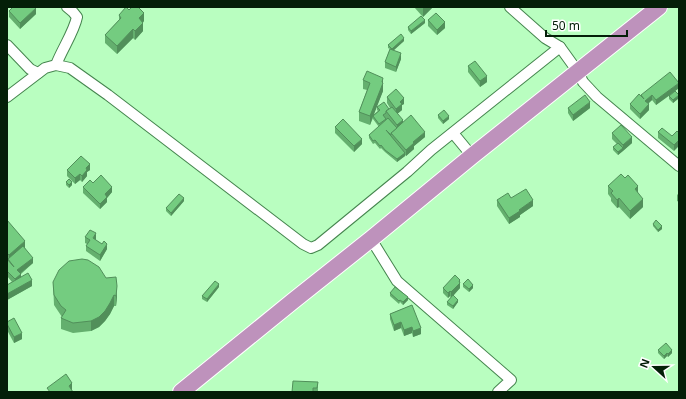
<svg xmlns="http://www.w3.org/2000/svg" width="686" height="399" font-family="'Noto Sans',sans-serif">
  <rect width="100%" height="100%" fill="#b9fec0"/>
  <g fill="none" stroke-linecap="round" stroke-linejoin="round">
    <defs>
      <g id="minor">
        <path d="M510,7L545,38L560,47L578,72L583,82L597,97L679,166"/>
        <path d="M7,45L30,69L38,73"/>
        <path d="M56,65C62,49 74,32 77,17L73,12L67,7"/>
        <path d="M7,97L45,68L56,65L70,68L108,95L303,244L311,248L318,245L407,172L431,150L560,47"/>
        <path d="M453,133L472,156"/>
        <path d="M371,239L397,281L511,380L498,392"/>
      </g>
      <path id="trunk" d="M181,392L293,301L371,239L472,156L659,7"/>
    </defs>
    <use href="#minor" stroke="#45854e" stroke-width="12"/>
    <use href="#trunk" stroke="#fff" stroke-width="18"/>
    <use href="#minor" stroke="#fff" stroke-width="10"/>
    <use href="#trunk" stroke="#be92bc" stroke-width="16"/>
  </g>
  <g fill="#64af6e">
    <path d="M414,7H433L423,17Z"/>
    <path d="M9,11L36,14L20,29L9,17Z"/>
    <path d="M119,15L144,21L143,22V31L135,40L133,38L117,54L105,43V35L119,20Z"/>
    <path d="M428,20L445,28L437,35L428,26Z"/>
    <path d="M425,23L411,34L408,30V27Z"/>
    <path d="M404,41L393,50L401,59L396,72L385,68V62L390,49L388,48V45Z"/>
    <path d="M468,66L487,82L480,87L468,72Z"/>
    <path d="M363,80L383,86V91L373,115L378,111L377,110V107L389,109L390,108L387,103V97L404,104L402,105V110L397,114L403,122L425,137L414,146V149L406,156L405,155V156L397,162L385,152L381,148L380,149L375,143L373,144L369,138V135L379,127L373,119V118L370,125L359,121V112L367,90L363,89Z"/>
    <path d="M679,88L675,91L679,98L673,103L669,99V96L673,93L656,105L652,100L648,104L649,110L640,119L630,109V104L641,97V95Z"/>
    <path d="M568,108H590L573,121L568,113Z"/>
    <path d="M438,115L449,119L443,124L438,118Z"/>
    <path d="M335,127L362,144L354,152L335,133Z"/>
    <path d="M677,131L674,151L658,138V132L672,136Z"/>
    <path d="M612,133L632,143L618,155L613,150V147L617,144L612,139Z"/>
    <path d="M67,170H90L87,172V176L82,182L80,180L75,184L67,176Z"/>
    <path d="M66,182L72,185L69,188L66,185Z"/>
    <path d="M93,183L112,192L107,198V202L100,209L83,193V187Z"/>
    <path d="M608,186L638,193L643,207L630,219L619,207L617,208L611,201V198L608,194Z"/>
    <path d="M679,193V202L677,201V195Z"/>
    <path d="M511,198L533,206L520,215V217L509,224L497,206V200Z"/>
    <path d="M184,201L171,216L166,211V208Z"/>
    <path d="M7,220L25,248L33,263L21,274V277L32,286L7,300V285L12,282L7,276Z"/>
    <path d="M653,224L662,229L658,232L653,226Z"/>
    <path d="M85,237L96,239V240L107,249L100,261L86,251V246L87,244L85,243Z"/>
    <path d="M82,259L117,297L116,306H114L110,314L105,321L99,327L91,331L73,333L61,329V318L62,317L54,305L53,282Z"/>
    <path d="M460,280V288L453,296L458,302L453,309L447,305V302L451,298L450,296L448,298L443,293V288Z"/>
    <path d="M463,284L473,288L469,292L463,287Z"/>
    <path d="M219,287L207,302L202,299V296Z"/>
    <path d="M390,293L408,300L403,305L400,302L399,304L390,296Z"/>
    <path d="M412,305L421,334L413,337L412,333L404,336L401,328L394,331L390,319V314Z"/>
    <path d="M7,322L22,339L14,343L7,330Z"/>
    <path d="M658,350L672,353L668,357L667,356L664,359L658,353Z"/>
    <path d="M318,382V392H292Z"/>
  </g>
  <g fill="#518f5a">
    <path d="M423,7H433L423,17Z"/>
    <path d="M36,8V14L20,29V23Z"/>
    <path d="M144,13V21L139,27V18Z"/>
    <path d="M425,20V23L411,34V31Z"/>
    <path d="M445,22V28L437,35V30Z"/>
    <path d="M143,23V31L135,40V31Z"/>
    <path d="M133,29V38L117,54V46Z"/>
    <path d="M404,38V41L392,52V49Z"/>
    <path d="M401,53V59L396,72V67Z"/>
    <path d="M487,76V82L480,87V81Z"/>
    <path d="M383,78V91L373,117V116L370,125V116Z"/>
    <path d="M679,83V88L656,105V100Z"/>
    <path d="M652,95V100L645,106V101Z"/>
    <path d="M679,95V98L673,103V100Z"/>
    <path d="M404,98V104L402,105V110L396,115V109L400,102Z"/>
    <path d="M590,102V108L573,121V115Z"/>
    <path d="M649,104V110L640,119V114Z"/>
    <path d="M449,116V119L443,124V121Z"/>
    <path d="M403,120V126L397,130V125Z"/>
    <path d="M425,132V137L414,146V149L406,156V150L413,142Z"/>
    <path d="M632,137V143L623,151V145Z"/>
    <path d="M362,139V144L354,152V146Z"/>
    <path d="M679,140V146L674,151V145Z"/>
    <path d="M623,148V151L618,155V152Z"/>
    <path d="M405,153V156L397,162V159Z"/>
    <path d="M90,164V170L87,172V176L82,182V176L86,168Z"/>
    <path d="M80,174V180L75,184V178Z"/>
    <path d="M72,182V185L69,188V185Z"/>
    <path d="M638,186V194L635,189Z"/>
    <path d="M112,187V192L107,198V202L100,209V204L105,194Z"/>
    <path d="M184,198V201L171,216V213Z"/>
    <path d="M619,198V207L617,208V200Z"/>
    <path d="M643,199V207L630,219V211Z"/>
    <path d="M533,200V206L520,215V217L509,224V218L519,210Z"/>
    <path d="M662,226V229L658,232V230Z"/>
    <path d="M96,233V239L93,244V238Z"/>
    <path d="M25,241V249L9,259V255Z"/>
    <path d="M107,244V249L100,261V255Z"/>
    <path d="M33,258V263L17,276V270Z"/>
    <path d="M21,274V280L15,285V279Z"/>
    <path d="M32,280V286L7,300V294Z"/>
    <path d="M460,280V288L451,298V292Z"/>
    <path d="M219,284V287L207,302V299Z"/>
    <path d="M473,285V288L469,292V289Z"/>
    <path d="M117,286V297L116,306V296Z"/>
    <path d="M450,291V296L448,298V293Z"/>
    <path d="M114,295V306L110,314L105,321L99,327L91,331V321Z"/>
    <path d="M408,297V300L403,305V302Z"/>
    <path d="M458,300V302L453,309V306Z"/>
    <path d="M401,322V328L394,331V325Z"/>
    <path d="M412,327V333L404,336V330Z"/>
    <path d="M421,328V334L413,337V331Z"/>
    <path d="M22,333V339L14,343V337Z"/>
    <path d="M672,350V353L668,357V354Z"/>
    <path d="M667,353V356L664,359V356Z"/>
    <path d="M72,383V392L69,386Z"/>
  </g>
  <g fill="#74cc80" stroke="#518f5a">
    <path d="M13,7H35L36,8L20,23L9,11Z"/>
    <path d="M126,7L129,10L132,7H138L144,13L139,18L143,23L135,31L133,29L117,46L105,35L121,18L119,15Z"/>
    <path d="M436,13L445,22L437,30L428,20Z"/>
    <path d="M421,16L425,20L411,31L408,27Z"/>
    <path d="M401,34L404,38L392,49L388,45Z"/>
    <path d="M390,49L401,53L396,67L385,62Z"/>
    <path d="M475,61L487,76L480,81L468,66Z"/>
    <path d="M367,71L383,78L382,82L383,83L370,116L359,112L370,83L363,80Z"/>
    <path d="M670,72L679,83L656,100L652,95L645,101L649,104L640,114L630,104L639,94L644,99L641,95Z"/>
    <path d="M396,89L404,98L400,102L402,104L396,109L387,97Z"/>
    <path d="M675,91L679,95L673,100L669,96Z"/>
    <path d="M585,95L590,102L573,115L568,108Z"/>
    <path d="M384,102L389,109L386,111V113L383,115L386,119L379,124L373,116L380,110L377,107Z"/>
    <path d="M392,107L403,120L397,125L386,111Z"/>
    <path d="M444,110L449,116L443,121L438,115Z"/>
    <path d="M411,115L425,132L413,142L414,143L406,150L391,133Z"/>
    <path d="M388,118L397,128L391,133V135L386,130L405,153L397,159L385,150L381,145L380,146L375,140L373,141L369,135Z"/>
    <path d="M343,119L362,139L354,146L335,127Z"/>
    <path d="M621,125L632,137L623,145L612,133Z"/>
    <path d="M662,128L672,136L677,131L679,133V140L674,145L658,132Z"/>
    <path d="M618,143L623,148L618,152L613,147Z"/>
    <path d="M81,156L90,164L86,168L87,170L82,176L80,174L75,178L67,170Z"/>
    <path d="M621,174L625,178L628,175L638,186L635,189L643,199L630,211L619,198L617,200L611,193L613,191L608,186Z"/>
    <path d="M101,175L112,187L105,194L107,197L100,204L83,187L90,180L93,183Z"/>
    <path d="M69,179L72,182L69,185L66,182Z"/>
    <path d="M526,189L533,200L519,210L520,211L509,218L497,200L508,193L511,198Z"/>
    <path d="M179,194L184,198L171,213L166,208Z"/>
    <path d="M7,220L25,241L9,255L7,253Z"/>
    <path d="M656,220L662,226L658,230L653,224Z"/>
    <path d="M90,230L96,233L93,238L102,244L104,241L107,244L100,255L86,246L90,240L85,237Z"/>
    <path d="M23,246L33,258L17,270L21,274L15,279L7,271V259L14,267L8,259Z"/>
    <path d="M82,259L88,260L99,267L106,278L116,277L117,286L116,296L114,295L110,303L105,311L99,317L91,321L73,323L61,318L66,310L61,306L54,295L53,282L59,270L69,261Z"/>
    <path d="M28,273L32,280L7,294V285Z"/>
    <path d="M455,275L460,280L459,281L460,283L451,292L450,291L448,293L443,288Z"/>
    <path d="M468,279L473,285L469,289L463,284Z"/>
    <path d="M215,281L219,284L207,299L202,296Z"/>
    <path d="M395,287L408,297L403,302L400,300L399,301L390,293Z"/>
    <path d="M453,295L458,300L453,306L447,302Z"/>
    <path d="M412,305L421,328L413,331L412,327L404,330L401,322L394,325L390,314Z"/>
    <path d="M14,318L22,333L14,337L7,324V322Z"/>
    <path d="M666,343L672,350L668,354L667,353L664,356L658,350Z"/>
    <path d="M66,374L72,383L69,386L73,392H50L47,388Z"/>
    <path d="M293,381L318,382L317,388H313V392H292Z"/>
  </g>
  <rect width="686" height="399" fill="none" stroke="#041f08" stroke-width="16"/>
  <g transform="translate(654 367) rotate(291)" stroke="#ffffff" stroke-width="3" paint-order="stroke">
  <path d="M0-3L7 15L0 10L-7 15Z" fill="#041f08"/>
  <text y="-6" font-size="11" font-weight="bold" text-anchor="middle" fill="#041f08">N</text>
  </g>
  <path d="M546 30v6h81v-6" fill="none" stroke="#041f08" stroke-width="2"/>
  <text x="552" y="30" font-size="12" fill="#041f08" stroke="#ffffff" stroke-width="3" paint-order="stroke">50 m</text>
</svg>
